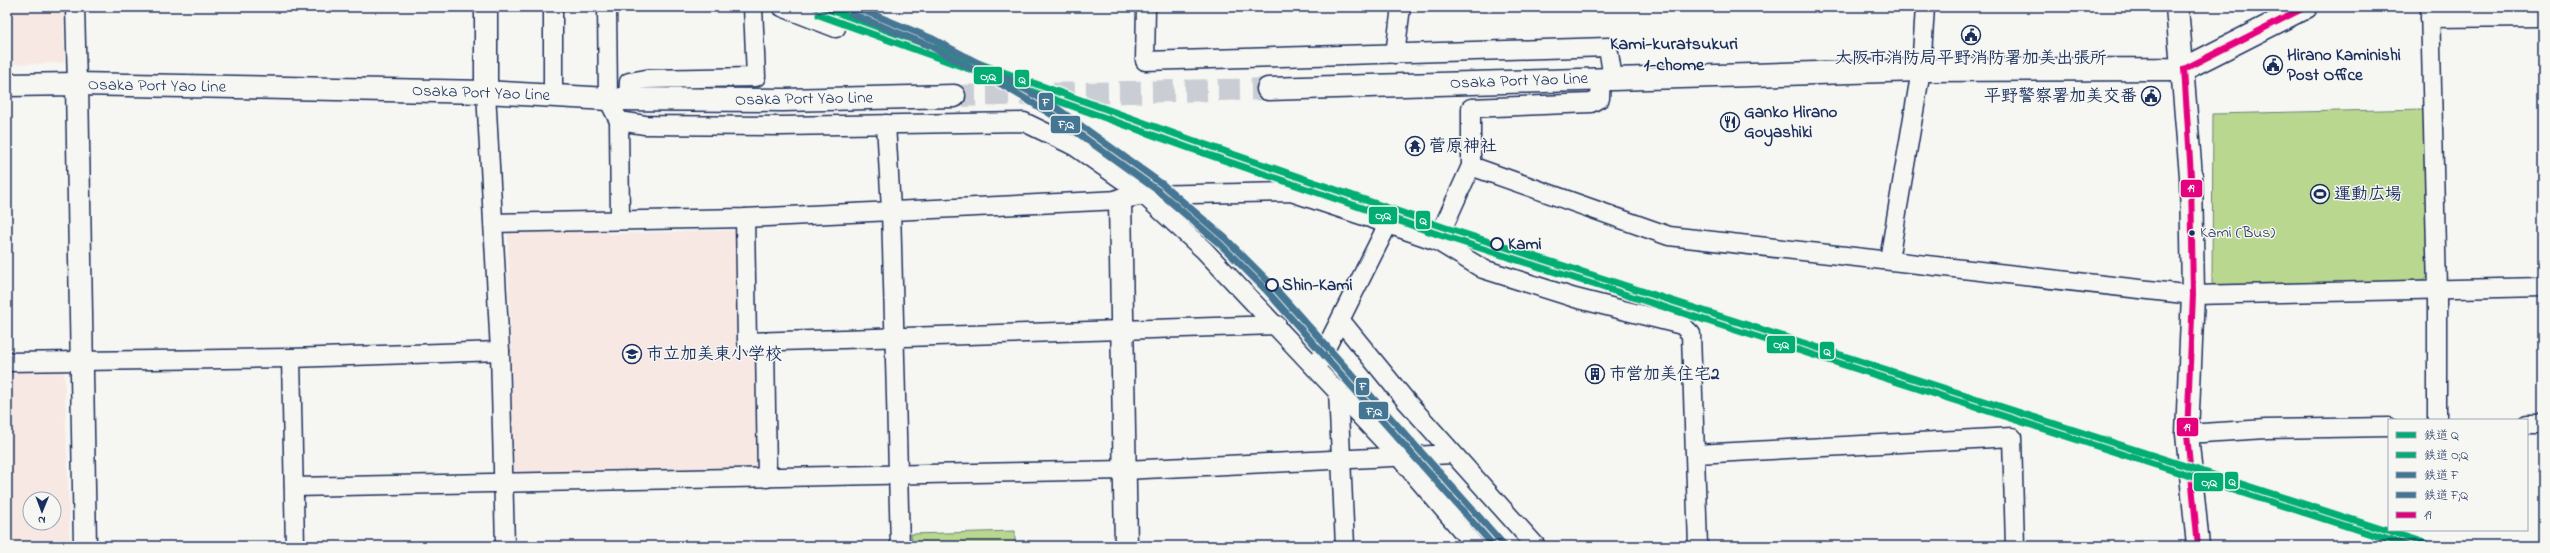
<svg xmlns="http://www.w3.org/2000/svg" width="2550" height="553" font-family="'Indie Flower','Klee One',sans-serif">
  <rect width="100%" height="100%" fill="#f6f6f2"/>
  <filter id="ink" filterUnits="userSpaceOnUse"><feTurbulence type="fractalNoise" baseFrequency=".025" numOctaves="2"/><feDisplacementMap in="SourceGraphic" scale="8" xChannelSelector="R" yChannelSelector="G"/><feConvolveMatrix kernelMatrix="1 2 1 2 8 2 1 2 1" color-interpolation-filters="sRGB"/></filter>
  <g filter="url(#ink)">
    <g fill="#f7e8e4" fill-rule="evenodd">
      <path d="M7,7H64V63L7,64Z"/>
      <path d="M607,228L608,234L733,230L738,237L740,350H751L757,357L759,467L756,471L519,477L514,472L508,235L511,231Z"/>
      <path d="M64,368L70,546H7V370ZM30,499H54V523H30Z"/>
    </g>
    <g fill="#bad78f" stroke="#6a8376">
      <path d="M2425,109L2429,275L2419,282L2217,288L2212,283L2213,114Z"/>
      <path d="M1015,531V546H912L911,534Z"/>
    </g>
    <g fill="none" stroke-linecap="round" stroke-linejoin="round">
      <path stroke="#caced4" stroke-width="22" stroke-dasharray="22 11" stroke-linecap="butt" d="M954,96L1268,89"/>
      <defs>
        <g id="street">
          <path d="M75,7L77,84"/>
          <path d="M553,7V96"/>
          <path d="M607,7L608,99L619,121L620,219"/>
          <path d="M782,7L836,28"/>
          <path d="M1146,7L1145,61L1608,47L1613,79"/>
          <path d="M2430,7L2437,289V420"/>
          <path d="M2430,18L2543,17"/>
          <path d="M1395,54L1401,7"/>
          <path d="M486,92L500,351L505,546"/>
          <path d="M628,100L629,82L646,79L756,77L753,7"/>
          <path d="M619,121L645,125L781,126L1024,122L1074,146L1144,195L1204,250L1399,457L1475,546"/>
          <path d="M886,124L891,209L900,546"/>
          <path d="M1471,166L1669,236L2193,295L2543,287"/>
          <path d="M745,218L747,342L1277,325"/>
          <path d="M494,223L745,218L1120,200L1144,195L1291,192L1388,224"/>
          <path d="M1437,241L1471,166V108L1591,103L1600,98L1601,79"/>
          <path d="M1889,260L1921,70L1925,7"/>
          <path d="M1341,321L1407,402L1536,546"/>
          <path d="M765,342L767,478"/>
          <path d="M291,358L295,546"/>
          <path d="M7,362L291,358L500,351"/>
          <path d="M1316,368L1388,224L1437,241L1483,269L1575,298L1682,325L1691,334L1698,546"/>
          <path d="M1338,390L1345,546"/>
          <path d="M2527,424H2543"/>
          <path d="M2187,434L2266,429L2389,427"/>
          <path d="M1696,454L2012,437L2015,546"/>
          <path d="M294,487L1125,470L1453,454"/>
        </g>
        <g id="secondary">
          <path d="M486,7V92"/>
          <path d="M2177,7L2191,176L2193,295L2187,434L2198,546"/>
          <path d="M77,84L85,546"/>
          <path d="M1120,200L1126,546"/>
        </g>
        <g id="primary">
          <path d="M7,85L77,84L486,92L608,99L783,100L954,96"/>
          <path d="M1268,89L1921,70L2184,69L2306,7"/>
        </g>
      </defs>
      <use href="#street" stroke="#1b2f5e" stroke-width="21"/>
      <use href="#secondary" stroke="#1b2f5e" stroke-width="25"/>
      <use href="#primary" stroke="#1b2f5e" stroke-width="25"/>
      <use href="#street" stroke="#f6f6f2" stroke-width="18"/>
      <use href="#secondary" stroke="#f6f6f2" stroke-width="22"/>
      <use href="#primary" stroke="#f6f6f2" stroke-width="22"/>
      <defs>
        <g id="bus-1">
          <path d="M2184,69L2191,176L2193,295L2187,434L2198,546"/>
          <path d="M2184,69L2306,7"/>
        </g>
      </defs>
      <use href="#bus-1" stroke="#f6f6f2" stroke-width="9"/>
      <use href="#bus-1" stroke="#e5007d" stroke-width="6"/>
      <defs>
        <path id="rail-1" d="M822,7L1192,140L1443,227L2434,546"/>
        <path id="rail-2" d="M819,15L1189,148L1440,235L2408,546"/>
        <path id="rail-3" d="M855,7L933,39L1010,80L1058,109L1162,184L1225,238L1272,285L1505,546"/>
        <path id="rail-4" d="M852,14L930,46L1006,87L1054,116L1157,190L1220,244L1266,290L1494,546"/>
      </defs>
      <use href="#rail-1" stroke="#f6f6f2" stroke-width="10"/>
      <use href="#rail-2" stroke="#f6f6f2" stroke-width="10"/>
      <use href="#rail-3" stroke="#f6f6f2" stroke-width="10"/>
      <use href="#rail-4" stroke="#f6f6f2" stroke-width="10"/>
      <use href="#rail-1" stroke="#02ad73" stroke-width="7"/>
      <use href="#rail-2" stroke="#02ad73" stroke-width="7"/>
      <use href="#rail-3" stroke="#447694" stroke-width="7"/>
      <use href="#rail-4" stroke="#447694" stroke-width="7"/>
    </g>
  </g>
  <defs>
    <symbol id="civic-ring" viewBox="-11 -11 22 22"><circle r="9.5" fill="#f6f6f2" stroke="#1b2f5e" stroke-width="1.5"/><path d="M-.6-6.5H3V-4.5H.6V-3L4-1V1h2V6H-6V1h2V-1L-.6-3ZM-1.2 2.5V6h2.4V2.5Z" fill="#1b2f5e"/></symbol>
    <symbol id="restaurant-ring" viewBox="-11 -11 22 22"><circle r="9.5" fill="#f6f6f2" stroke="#1b2f5e" stroke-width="1.5"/><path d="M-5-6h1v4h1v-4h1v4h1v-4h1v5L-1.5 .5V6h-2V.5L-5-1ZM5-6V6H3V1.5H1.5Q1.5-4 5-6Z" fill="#1b2f5e"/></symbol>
    <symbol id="temple-ring" viewBox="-11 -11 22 22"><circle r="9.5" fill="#f6f6f2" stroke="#1b2f5e" stroke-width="1.5"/><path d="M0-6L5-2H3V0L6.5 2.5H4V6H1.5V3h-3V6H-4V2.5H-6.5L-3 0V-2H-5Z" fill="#1b2f5e"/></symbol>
    <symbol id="stadium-ring" viewBox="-11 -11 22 22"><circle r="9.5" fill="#f6f6f2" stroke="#1b2f5e" stroke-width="1.5"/><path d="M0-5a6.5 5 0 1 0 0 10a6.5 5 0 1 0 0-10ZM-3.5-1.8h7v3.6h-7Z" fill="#1b2f5e"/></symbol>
    <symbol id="school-ring" viewBox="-11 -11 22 22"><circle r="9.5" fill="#f6f6f2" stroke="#1b2f5e" stroke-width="1.5"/><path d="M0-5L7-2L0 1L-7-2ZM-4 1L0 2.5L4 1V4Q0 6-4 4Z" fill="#1b2f5e"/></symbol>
    <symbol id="building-ring" viewBox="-11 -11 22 22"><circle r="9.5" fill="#f6f6f2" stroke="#1b2f5e" stroke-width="1.5"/><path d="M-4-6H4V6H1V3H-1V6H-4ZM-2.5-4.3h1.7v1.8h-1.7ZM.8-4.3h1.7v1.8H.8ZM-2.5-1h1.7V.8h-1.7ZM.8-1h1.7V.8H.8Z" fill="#1b2f5e"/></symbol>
  </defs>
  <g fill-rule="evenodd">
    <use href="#civic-ring" x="1960" y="24" width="22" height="22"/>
    <use href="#civic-ring" x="2262" y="54" width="22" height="22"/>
    <use href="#civic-ring" x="2140" y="85" width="22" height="22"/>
    <use href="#restaurant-ring" x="1719" y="111" width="22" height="22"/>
    <use href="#temple-ring" x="1404" y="135" width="22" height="22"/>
    <use href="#stadium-ring" x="2309" y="183" width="22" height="22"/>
    <use href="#school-ring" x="621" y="343" width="22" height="22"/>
    <use href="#building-ring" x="1584" y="363" width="22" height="22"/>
  </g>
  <circle fill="#1b2f5e" stroke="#f6f6f2" stroke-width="1.5" cx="2192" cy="233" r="3.5"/>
  <g fill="#f6f6f2" stroke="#1b2f5e" stroke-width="2">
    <circle cx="1497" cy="244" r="6"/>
    <circle cx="1272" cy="285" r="6"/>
  </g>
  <g text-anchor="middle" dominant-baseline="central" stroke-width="3" stroke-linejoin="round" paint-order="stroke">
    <g font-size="16" fill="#1b2f5e" stroke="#f6f6f2" text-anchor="start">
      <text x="2200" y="233">Kami (Bus)</text>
    </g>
    <g font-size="17" font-weight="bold" fill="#1b2f5e" stroke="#f6f6f2" text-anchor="start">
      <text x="2287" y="55">Hirano Kaminishi<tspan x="2287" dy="20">Post Office</tspan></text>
      <text x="1971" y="58" text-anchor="middle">大阪市消防局平野消防署加美出張所</text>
      <text x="2137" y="96" text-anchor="end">平野警察署加美交番</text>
      <text x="1744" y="112">Ganko Hirano<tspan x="1744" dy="20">Goyashiki</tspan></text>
      <text x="1429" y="146">菅原神社</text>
      <text x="2334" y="194">運動広場</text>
      <text x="646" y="354">市立加美東小学校</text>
      <text x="1609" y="374">市営加美住宅2</text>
    </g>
    <g font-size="17" fill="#1b2f5e" stroke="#f6f6f2">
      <text transform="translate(1519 81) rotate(-2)">Osaka Port Yao Line</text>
      <text transform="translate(157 86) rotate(1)">Osaka Port Yao Line</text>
      <text transform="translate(481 93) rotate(2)">Osaka Port Yao Line</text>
      <text transform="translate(804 99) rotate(-1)">Osaka Port Yao Line</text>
    </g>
    <g font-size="17" font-weight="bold" fill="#1b2f5e" stroke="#f6f6f2" text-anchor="start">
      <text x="1508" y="244">Kami</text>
      <text x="1282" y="285">Shin-Kami</text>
    </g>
    <g font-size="18" font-weight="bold" fill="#1b2f5e" stroke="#f6f6f2">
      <text x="1674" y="45">Kami-kuratsukuri<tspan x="1674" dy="21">1-chome</tspan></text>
    </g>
  </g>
  <g stroke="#f6f6f2" stroke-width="1.5">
    <rect x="973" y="66" width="30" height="19" rx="4" fill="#02ad73"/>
    <rect x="1014" y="69" width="16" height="19" rx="4" fill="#02ad73"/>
    <rect x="1038" y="92" width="16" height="19" rx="4" fill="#447694"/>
    <rect x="1050" y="115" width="31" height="19" rx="4" fill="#447694"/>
    <rect x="2180" y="179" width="23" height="19" rx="4" fill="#e5007d"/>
    <rect x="1368" y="206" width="30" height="19" rx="4" fill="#02ad73"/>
    <rect x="1415" y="210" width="16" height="20" rx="4" fill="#02ad73"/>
    <rect x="1766" y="335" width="30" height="19" rx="4" fill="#02ad73"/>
    <rect x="1819" y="341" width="16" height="19" rx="4" fill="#02ad73"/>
    <rect x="1355" y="377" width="15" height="19" rx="4" fill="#447694"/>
    <rect x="1358" y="401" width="31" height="19" rx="4" fill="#447694"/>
    <rect x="2176" y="417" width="23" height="20" rx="4" fill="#e5007d"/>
    <rect x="2224" y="471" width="15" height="19" rx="4" fill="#02ad73"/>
    <rect x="2193" y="472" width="31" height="20" rx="4" fill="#02ad73"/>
  </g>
  <g font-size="11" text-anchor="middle" font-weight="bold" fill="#fff">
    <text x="988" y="80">O;Q</text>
    <text x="1022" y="83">Q</text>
    <text x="1046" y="106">F</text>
    <text x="1066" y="128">F;Q</text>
    <text x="2191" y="192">19</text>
    <text x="1383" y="219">O;Q</text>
    <text x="1423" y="224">Q</text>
    <text x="1781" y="348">O;Q</text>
    <text x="1827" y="355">Q</text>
    <text x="1363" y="390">F</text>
    <text x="1374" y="415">F;Q</text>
    <text x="2187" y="431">19</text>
    <text x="2232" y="485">Q</text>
    <text x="2209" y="486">O;Q</text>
  </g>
  <rect width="2550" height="553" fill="none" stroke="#f6f6f2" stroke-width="24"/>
  <rect x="12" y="12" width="2526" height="529" fill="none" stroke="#1b2f5e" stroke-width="1.5" filter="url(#ink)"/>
  <rect x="2388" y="419" width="140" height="112" fill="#f6f6f2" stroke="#9ea6b7"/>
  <rect x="2396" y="432" width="20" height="6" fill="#02ad73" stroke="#9ea6b7"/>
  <text x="2424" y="439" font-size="12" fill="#1b2f5e">鉄道 Q</text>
  <rect x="2396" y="452" width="20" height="6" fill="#02ad73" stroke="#9ea6b7"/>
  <text x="2424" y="459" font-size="12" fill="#1b2f5e">鉄道 O;Q</text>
  <rect x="2396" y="472" width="20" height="6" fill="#447694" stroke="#9ea6b7"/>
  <text x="2424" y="479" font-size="12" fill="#1b2f5e">鉄道 F</text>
  <rect x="2396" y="492" width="20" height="6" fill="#447694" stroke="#9ea6b7"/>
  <text x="2424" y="499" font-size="12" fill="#1b2f5e">鉄道 F;Q</text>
  <rect x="2396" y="512" width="20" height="6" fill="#e5007d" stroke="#9ea6b7"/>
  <text x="2424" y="519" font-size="12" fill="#1b2f5e">19</text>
  <g transform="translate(42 511) rotate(181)"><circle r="19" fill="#f6f6f2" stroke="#9ea6b7"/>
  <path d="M0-3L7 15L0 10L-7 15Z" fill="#1b2f5e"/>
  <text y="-6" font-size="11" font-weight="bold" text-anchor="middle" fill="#1b2f5e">N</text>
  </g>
</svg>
